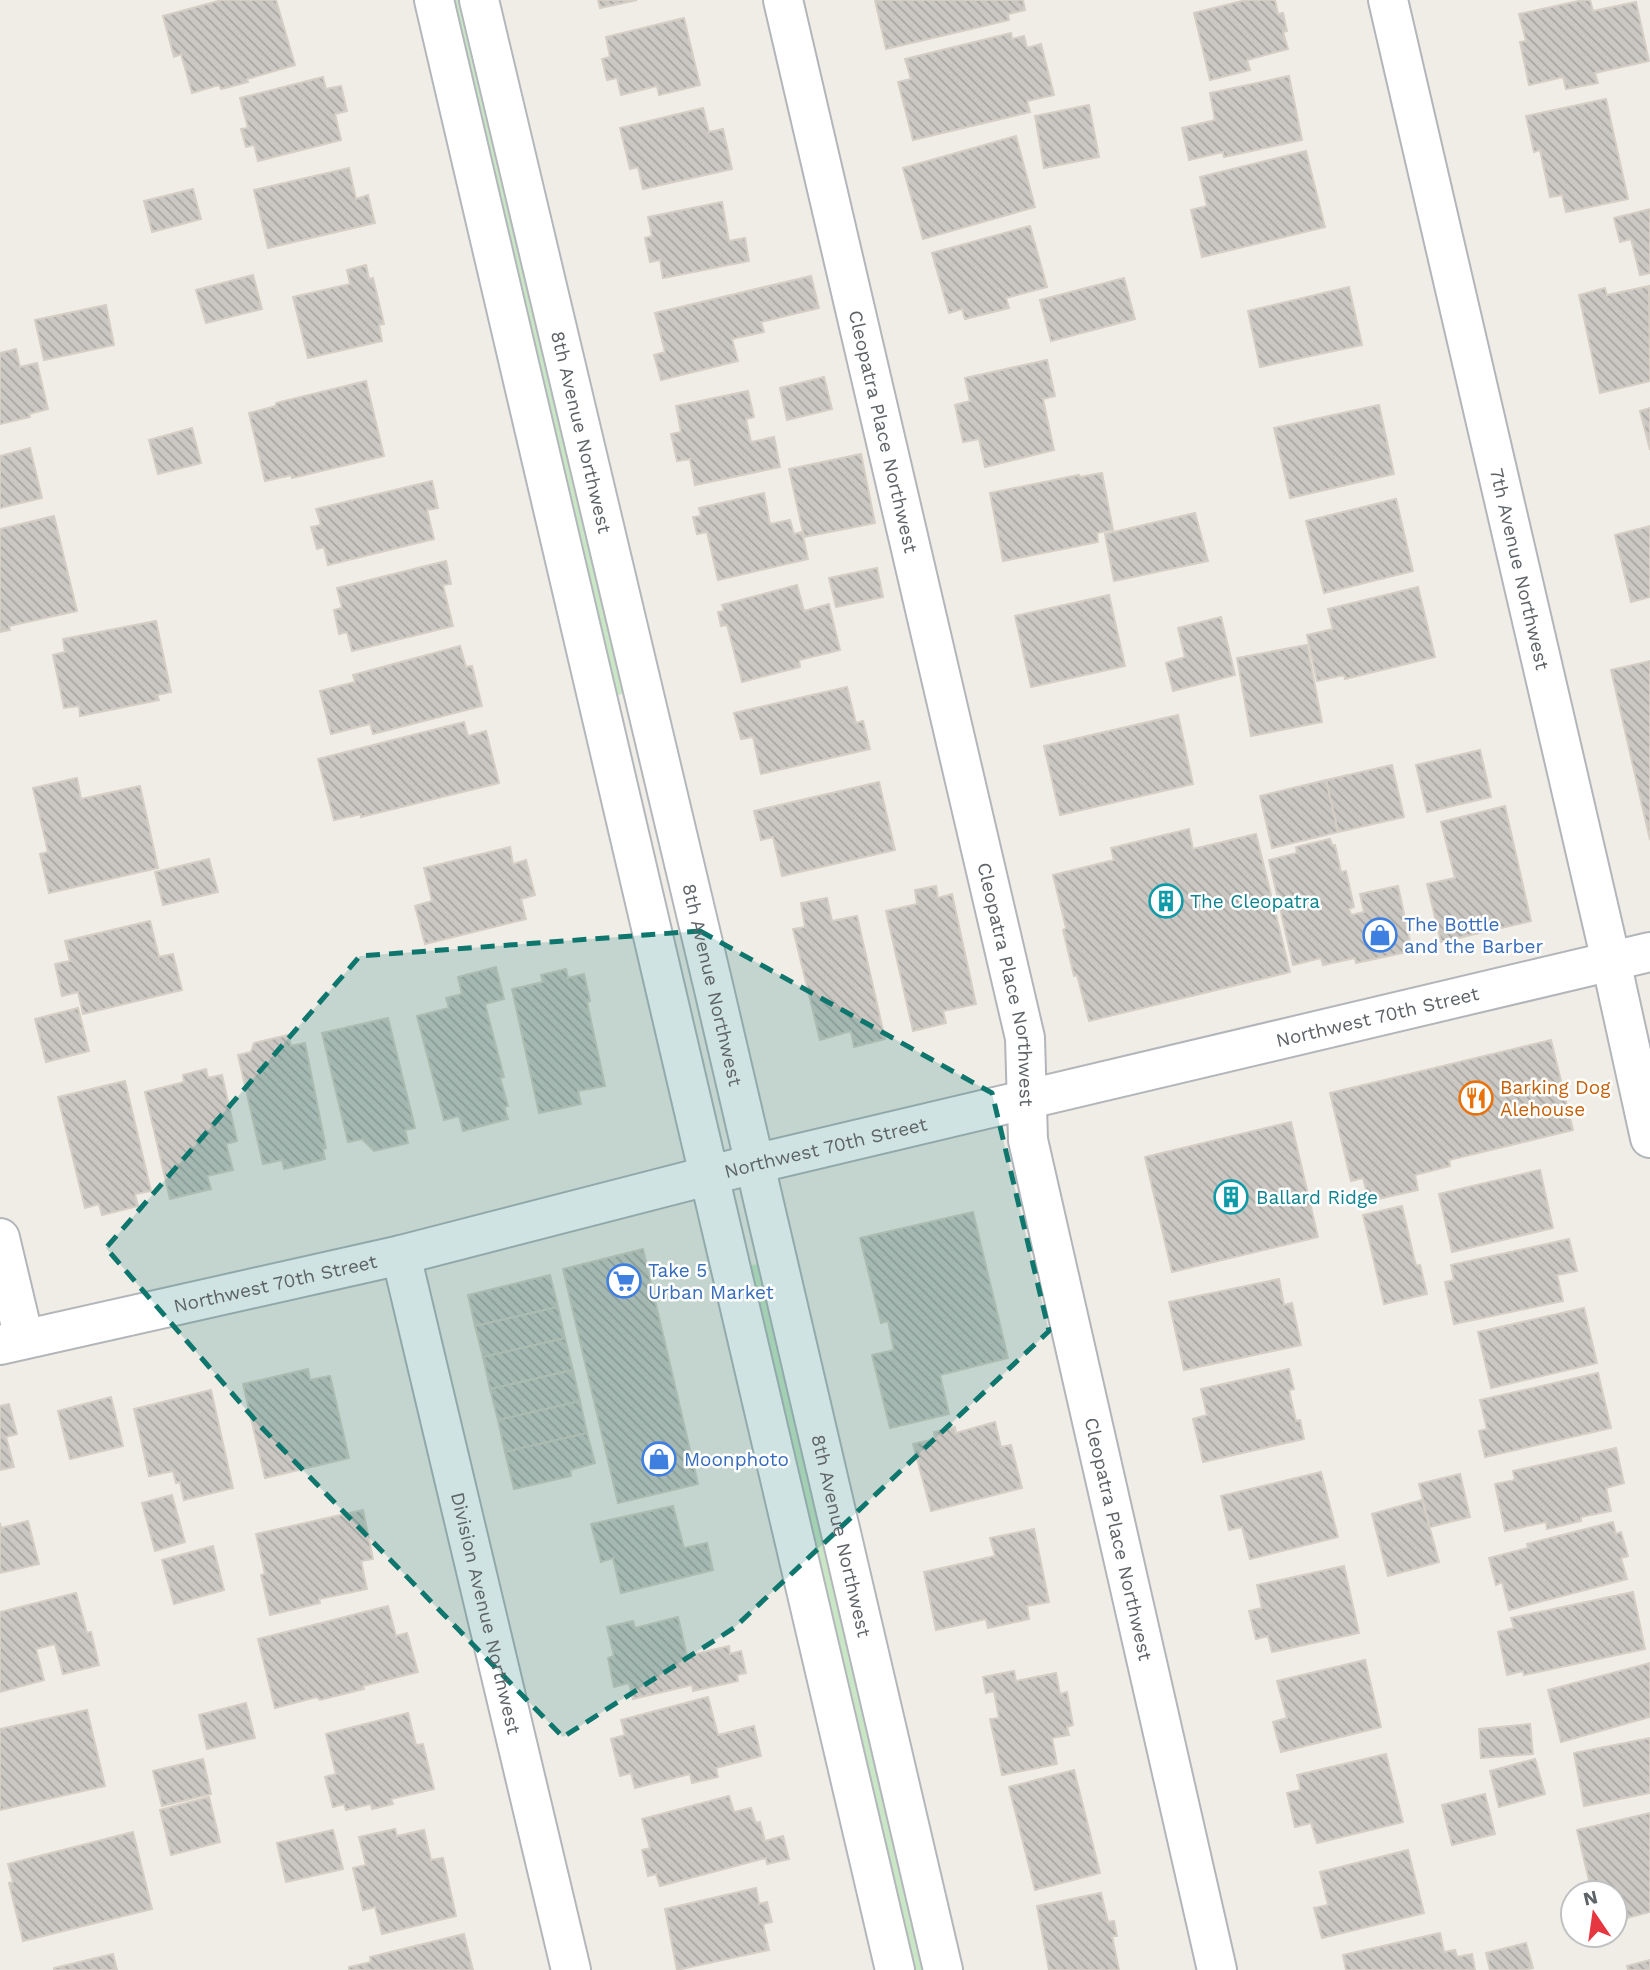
<svg xmlns="http://www.w3.org/2000/svg" width="1650" height="1970" font-family="'Work Sans',sans-serif">
  <defs>
    <pattern id="building-back-hatch" width="6" height="6" patternUnits="userSpaceOnUse" patternTransform="scale(1.75)"><rect width="6" height="6" fill="#cbc8c3"/><path d="M-1 5l2 2M0 0l6 6M5-1l2 2" fill="none" stroke="#a8a6a2"/></pattern>
  </defs>
  <rect width="100%" height="100%" fill="#f0ede7"/>
  <g fill="#c9e7c5">
    <path d="M447,0H467L625,693L610,697Z"/>
    <path d="M760,1264L927,1970H910L743,1266Z"/>
  </g>
  <g fill="url(#building-back-hatch)" stroke="#d5cec5" stroke-width="2">
    <path d="M222,0H276L295,65L247,79L248,82L221,89L219,85L192,93L181,54L174,57L163,16Z"/>
    <path d="M598,0H637L600,8Z"/>
    <path d="M875,0H1023L1025,10L1008,14L1009,20L886,49Z"/>
    <path d="M1246,0H1275L1278,14L1283,13L1287,31L1283,32L1288,49L1247,60L1250,70L1210,80L1194,13Z"/>
    <path d="M1583,0H1590L1593,11L1636,2L1649,61L1595,73L1598,83L1566,89L1563,77L1529,85L1520,42L1526,41L1519,14Z"/>
    <path d="M684,18L700,85L659,95L657,86L621,95L617,78L607,80L602,59L610,57L606,37Z"/>
    <path d="M1011,33L1012,39L1024,36L1027,48L1041,44L1054,95L1027,101L1030,112L913,140L898,82L911,79L905,59Z"/>
    <path d="M1289,76L1302,140L1224,157L1223,152L1189,160L1182,128L1215,120L1210,93Z"/>
    <path d="M323,77L326,89L341,86L347,111L335,114L341,140L258,161L254,145L246,147L241,129L248,128L240,98Z"/>
    <path d="M1606,99L1628,199L1566,212L1562,195L1550,197L1540,150L1534,152L1526,116Z"/>
    <path d="M1089,105L1099,157L1044,168L1035,116Z"/>
    <path d="M703,108L709,132L723,129L732,169L643,189L638,167L630,169L620,128Z"/>
    <path d="M1016,136L1035,207L923,239L903,168Z"/>
    <path d="M1306,151L1325,227L1202,257L1191,210L1207,206L1200,177Z"/>
    <path d="M349,168L356,199L368,195L375,223L268,248L254,190Z"/>
    <path d="M193,189L201,219L152,232L144,201Z"/>
    <path d="M722,202L729,241L745,238L749,261L663,278L660,260L650,262L645,238L652,236L648,217Z"/>
    <path d="M1650,209V273L1640,275L1631,239L1620,242L1614,218Z"/>
    <path d="M1030,226L1047,287L1006,298L1009,308L965,319L962,309L949,313L932,253Z"/>
    <path d="M366,265L369,279L373,278L384,324L379,325L382,341L308,358L293,297L350,284L347,270Z"/>
    <path d="M253,275L262,309L206,323L196,290Z"/>
    <path d="M811,276L819,308L761,322L764,332L732,339L738,361L661,380L654,355L665,352L655,313Z"/>
    <path d="M1124,278L1135,319L1051,341L1040,300Z"/>
    <path d="M1649,286L1650,381L1600,393L1579,295L1605,288L1607,295Z"/>
    <path d="M1349,287L1362,345L1260,367L1248,311Z"/>
    <path d="M106,305L114,345L44,360L35,320Z"/>
    <path d="M16,349L20,367L37,363L48,409L29,414L30,417L0,424V353Z"/>
    <path d="M1047,360L1055,396L1043,399L1054,450L985,467L979,439L963,442L955,405L970,401L965,378Z"/>
    <path d="M824,377L832,409L787,420L780,388Z"/>
    <path d="M366,381L384,456L292,478V475L265,481L249,413L276,406V403Z"/>
    <path d="M748,391L754,417L746,419L751,442L774,437L780,467L695,485L690,459L677,461L671,434L681,432L676,406Z"/>
    <path d="M1379,405L1394,474L1290,498L1274,428Z"/>
    <path d="M1650,408V450L1640,411Z"/>
    <path d="M192,428L201,463L158,474L149,440Z"/>
    <path d="M30,448L42,498L0,508V456Z"/>
    <path d="M861,454L875,523L804,537L789,469Z"/>
    <path d="M1102,473L1113,530L1097,533L1098,542L1003,561L990,493L1079,475L1080,477Z"/>
    <path d="M432,481L438,508L427,510L434,539L328,565L324,547L317,549L311,527L321,525L316,509Z"/>
    <path d="M764,493L770,524L790,520L794,534L802,532L808,559L718,580L707,532L697,534L693,517L701,516L699,508Z"/>
    <path d="M1396,499L1413,571L1324,593L1306,521Z"/>
    <path d="M1195,513L1208,561L1114,581L1105,534Z"/>
    <path d="M54,516L77,611L9,626L10,630L0,632V529Z"/>
    <path d="M1650,526V597L1631,602L1615,535Z"/>
    <path d="M446,561L451,584L443,585L453,626L352,651L347,632L339,634L334,610L342,608L337,588Z"/>
    <path d="M877,568L883,597L836,607L829,578Z"/>
    <path d="M797,585L804,611L829,604L840,650L799,660L800,667L742,682L727,625L721,626L718,612L724,611L722,605Z"/>
    <path d="M1418,587L1435,657L1345,679L1344,675L1317,681L1307,635L1333,629L1328,609Z"/>
    <path d="M1109,595L1125,666L1031,687L1015,616Z"/>
    <path d="M1221,617L1235,675L1173,691L1166,663L1185,657L1178,628Z"/>
    <path d="M156,621L171,692L157,695L159,700L80,716L79,706L64,708L53,655L65,652L63,639Z"/>
    <path d="M1307,645L1322,722L1251,736L1237,658Z"/>
    <path d="M460,646L466,667L472,666L482,706L373,734L370,724L331,734L320,691L355,682L353,675Z"/>
    <path d="M1650,661V840L1611,670Z"/>
    <path d="M847,687L856,723L863,721L870,749L761,774L753,737L741,739L734,713Z"/>
    <path d="M1178,715L1193,784L1060,815L1044,746Z"/>
    <path d="M464,722L468,736L486,731L499,783L361,817V814L334,820L318,759Z"/>
    <path d="M1480,750L1491,797L1427,812L1416,765Z"/>
    <path d="M1392,765L1404,817L1338,832L1326,780Z"/>
    <path d="M77,778L81,799L140,786L158,868L49,893L40,854L48,852L33,788Z"/>
    <path d="M1326,780L1338,832L1272,848L1260,796Z"/>
    <path d="M879,782L895,850L782,876L773,837L761,840L754,811Z"/>
    <path d="M1505,806L1531,921L1441,942L1427,884L1455,878L1441,822Z"/>
    <path d="M1189,829L1193,849L1256,834L1290,972L1089,1021L1077,975L1074,976L1063,930L1066,928L1053,875L1114,860L1111,848Z"/>
    <path d="M1330,839L1332,845H1335L1341,872L1346,871L1354,907L1349,909L1351,915L1364,912L1360,894L1398,886L1412,951L1356,963L1355,958L1323,965L1321,958L1293,965L1269,860L1297,853L1296,847Z"/>
    <path d="M510,847L513,864L526,860L535,895L521,899L526,919L425,944L415,906L432,901L424,868Z"/>
    <path d="M209,859L218,892L163,905L155,872Z"/>
    <path d="M936,886L938,898L952,894L976,1004L943,1011L946,1023L913,1031L886,911L917,904L915,890Z"/>
    <path d="M827,898L832,921L857,916L885,1039L854,1047L851,1031L820,1040L793,929L805,927L801,903Z"/>
    <path d="M150,921L159,957L173,954L182,990L83,1014L78,992L62,996L55,964L70,961L65,941Z"/>
    <path d="M496,967L504,999L485,1004L504,1077L500,1078L508,1106L504,1107L508,1119L463,1131L459,1116L444,1120L417,1016L449,1008L446,998L462,994L458,977Z"/>
    <path d="M566,969L568,978L584,974L590,1001L587,1002L605,1086L578,1091L581,1104L539,1113L512,989L543,982L541,975Z"/>
    <path d="M78,1008L89,1051L46,1062L35,1019Z"/>
    <path d="M388,1018L415,1128L405,1130L408,1143L374,1151L362,1139L348,1142L322,1033Z"/>
    <path d="M288,1035L291,1046L305,1043L326,1148L323,1149L325,1159L284,1169L282,1160L263,1164L238,1055L251,1052L254,1043Z"/>
    <path d="M1551,1040L1573,1130L1449,1160L1450,1166L1415,1175L1418,1190L1369,1201L1363,1178L1351,1181L1330,1093Z"/>
    <path d="M206,1069L208,1078L222,1075L237,1141L226,1144L233,1170L207,1176L211,1189L170,1199L145,1092L184,1082L183,1075Z"/>
    <path d="M125,1081L151,1191L135,1194L138,1206L102,1215L99,1204L85,1208L58,1097Z"/>
    <path d="M1291,1122L1318,1237L1172,1272L1145,1157Z"/>
    <path d="M1540,1170L1553,1228L1452,1252L1439,1194Z"/>
    <path d="M1402,1206L1416,1266L1420,1265L1427,1294L1384,1304L1363,1215Z"/>
    <path d="M973,1212L1008,1358L940,1375L949,1414L890,1428L872,1355L894,1350L888,1321L881,1323L860,1238Z"/>
    <path d="M1569,1239L1577,1271L1557,1275L1563,1301L1454,1324L1445,1282L1454,1280L1451,1265Z"/>
    <path d="M643,1249L698,1484L618,1503L563,1269Z"/>
    <path d="M550,1275L558,1307L475,1326L468,1295Z"/>
    <path d="M1279,1279L1284,1305L1292,1303L1301,1345L1184,1370L1169,1302Z"/>
    <path d="M558,1307L565,1338L483,1357L475,1326Z"/>
    <path d="M1584,1308L1597,1363L1491,1388L1478,1332Z"/>
    <path d="M565,1338L573,1370L490,1389L483,1357Z"/>
    <path d="M308,1369L310,1380L330,1376L349,1458L265,1478L243,1384Z"/>
    <path d="M1289,1369L1294,1389L1289,1390L1296,1421L1300,1420L1304,1439L1203,1462L1193,1419L1207,1415L1201,1389Z"/>
    <path d="M573,1370L580,1401L498,1420L490,1389Z"/>
    <path d="M1598,1373L1611,1428L1485,1457L1479,1431L1487,1429L1480,1400Z"/>
    <path d="M211,1390L233,1488L184,1500L180,1482L176,1483L173,1471L149,1476L134,1409Z"/>
    <path d="M111,1397L123,1446L70,1459L58,1411Z"/>
    <path d="M580,1401L587,1433L505,1452L498,1420Z"/>
    <path d="M9,1404L17,1434L6,1437L14,1467L0,1470V1406Z"/>
    <path d="M995,1422L1001,1447L1011,1445L1022,1488L931,1511L913,1444L935,1439L934,1432L955,1427L956,1433Z"/>
    <path d="M587,1433L595,1463L570,1470L571,1476L514,1489L505,1452Z"/>
    <path d="M1616,1448L1624,1483L1606,1488L1611,1511L1581,1517V1521L1547,1529L1546,1522L1505,1531L1495,1484L1515,1480L1513,1471Z"/>
    <path d="M1321,1472L1338,1537L1250,1559L1242,1527L1229,1530L1221,1496Z"/>
    <path d="M1460,1474L1470,1517L1430,1527L1419,1484Z"/>
    <path d="M172,1495L185,1542L155,1551L142,1503Z"/>
    <path d="M1422,1500L1439,1562L1388,1576L1372,1514Z"/>
    <path d="M673,1506L684,1548L707,1543L713,1570L621,1593L613,1558L601,1562L591,1524Z"/>
    <path d="M363,1510L373,1559L361,1561L367,1589L319,1599L320,1603L270,1615L261,1575L265,1574L256,1534Z"/>
    <path d="M28,1521L39,1564L0,1573V1523L1,1528Z"/>
    <path d="M1613,1522L1616,1534L1621,1532L1628,1556L1621,1558L1627,1579L1509,1610L1502,1582L1496,1585L1489,1558L1528,1548L1527,1544Z"/>
    <path d="M1034,1529L1049,1602L1027,1606L1029,1619L988,1628L986,1619L936,1630L924,1572L995,1556L990,1538Z"/>
    <path d="M213,1546L224,1590L174,1604L162,1560Z"/>
    <path d="M1344,1566L1359,1633L1272,1652L1268,1636L1256,1639L1249,1611L1262,1608L1257,1585Z"/>
    <path d="M1633,1592L1645,1649L1524,1675L1523,1671L1507,1675L1498,1632L1514,1628L1511,1618Z"/>
    <path d="M76,1593L87,1633L91,1632L99,1665L63,1674L55,1644L36,1649L44,1680L0,1692V1612Z"/>
    <path d="M388,1606L396,1636L407,1633L418,1672L363,1686L364,1689L320,1700L317,1697L275,1708L258,1639Z"/>
    <path d="M678,1617L687,1656L729,1646L730,1654L741,1651L746,1673L737,1675L738,1681L693,1691L692,1685L633,1699L629,1683L614,1687L608,1658L614,1656L607,1627L633,1621L635,1628Z"/>
    <path d="M1365,1660L1381,1727L1281,1752L1273,1722L1287,1718L1277,1681Z"/>
    <path d="M1650,1663V1717L1561,1742L1548,1690Z"/>
    <path d="M1014,1671L1016,1681L1056,1673L1060,1694L1067,1692L1073,1725L1067,1727L1069,1735L1052,1738L1057,1764L1002,1775L990,1719L999,1718L994,1691L986,1693L983,1677Z"/>
    <path d="M708,1697L718,1735L754,1726L761,1756L716,1768L718,1777L692,1783L690,1774L635,1788L631,1773L620,1776L611,1739L625,1735L621,1720Z"/>
    <path d="M246,1703L255,1738L207,1749L199,1715Z"/>
    <path d="M87,1710L105,1786L0,1810V1729Z"/>
    <path d="M408,1713L416,1745L423,1744L434,1789L391,1799L393,1804L372,1809L371,1804L346,1810L344,1804L333,1807L325,1777L336,1774L326,1734Z"/>
    <path d="M1530,1724L1533,1754L1481,1758L1479,1729Z"/>
    <path d="M1650,1738V1793L1584,1806L1574,1753Z"/>
    <path d="M1386,1754L1403,1822L1317,1843L1311,1823L1295,1827L1287,1793L1301,1790L1297,1775Z"/>
    <path d="M203,1759L211,1794L162,1806L153,1771Z"/>
    <path d="M1535,1759L1545,1794L1499,1807L1490,1771Z"/>
    <path d="M1074,1770L1100,1873L1035,1890L1009,1787Z"/>
    <path d="M1485,1794L1495,1834L1452,1845L1442,1805Z"/>
    <path d="M729,1796L734,1812L751,1808L756,1823L760,1822L765,1841L783,1836L789,1859L767,1864L766,1858L660,1886L656,1874L648,1876L642,1850L650,1848L642,1819Z"/>
    <path d="M209,1797L220,1842L171,1855L160,1810Z"/>
    <path d="M1650,1813V1912L1615,1921V1893H1592L1577,1830Z"/>
    <path d="M395,1829L397,1836L424,1830L431,1860L443,1858L456,1916L382,1934L375,1907L363,1910L353,1868L366,1865L359,1837Z"/>
    <path d="M333,1830L343,1869L286,1882L277,1843Z"/>
    <path d="M133,1832L152,1909L23,1941L9,1883L13,1882L8,1864Z"/>
    <path d="M1408,1850L1424,1913L1322,1938L1314,1908L1328,1905L1320,1872Z"/>
    <path d="M756,1888L759,1904L767,1902L772,1922L763,1924L769,1950L677,1970L665,1909Z"/>
    <path d="M1101,1893L1108,1922L1114,1921L1117,1936H1112L1119,1970H1049L1037,1906Z"/>
    <path d="M1440,1933L1444,1952L1455,1950L1457,1957L1472,1954L1475,1970H1346L1343,1955Z"/>
    <path d="M464,1934L473,1970H349V1967L371,1962L370,1957Z"/>
    <path d="M1526,1943L1533,1968L1524,1970H1490L1486,1953Z"/>
    <path d="M113,1954L117,1970H54V1968Z"/>
    <path d="M1650,1960V1970H1628L1627,1966Z"/>
  </g>
  <g fill="none" stroke-linecap="round" stroke-linejoin="round">
    <defs>
      <g id="street">
        <path id="s1" d="M783,0L1025,1038L1028,1140L1217,1970"/>
        <path id="s2" d="M1388,0L1611,961L1650,1138"/>
        <path d="M0,1238L24,1339"/>
        <path id="s3" d="M401,1255L571,1970"/>
        <path id="s4" d="M0,1345L401,1255L754,1164L1650,952"/>
      </g>
      <g id="secondary">
        <path d="M434,0L895,1970"/>
        <path id="s5" d="M479,0L713,985L943,1970"/>
      </g>
    </defs>
    <use href="#street" stroke="#b2b5b9" stroke-width="42"/>
    <use href="#secondary" stroke="#b3b7bb" stroke-width="42"/>
    <use href="#street" stroke="#fff" stroke-width="38"/>
    <use href="#secondary" stroke="#fff" stroke-width="38"/>
  </g>
  <path fill="#0f766e" fill-opacity="0.2" stroke="#0f766e" stroke-width="5" stroke-dasharray="14 9" stroke-linejoin="round" d="M700,931L992,1093L1049,1331L734,1628L563,1737L263,1429L106,1248L360,956Z"/>
  <defs>
    <symbol id="building-ring" viewBox="-11 -11 22 22"><circle r="9.5" fill="#fff" stroke="#0f9aa8" stroke-width="1.5"/><path d="M-4-6H4V6H1V3H-1V6H-4ZM-2.5-4.3h1.7v1.8h-1.7ZM.8-4.3h1.7v1.8H.8ZM-2.5-1h1.7V.8h-1.7ZM.8-1h1.7V.8H.8Z" fill="#0f9aa8"/></symbol>
    <symbol id="shop-ring" viewBox="-11 -11 22 22"><circle r="9.5" fill="#fff" stroke="#3f7fe0" stroke-width="1.5"/><path d="M-5-2.5h2.3a2.7 3.5 0 0 1 5.4 0H5L5.5 6h-11ZM-1.5-2.5h3a1.5 2.3 0 0 0-3 0Z" fill="#3f7fe0"/></symbol>
    <symbol id="restaurant-ring" viewBox="-11 -11 22 22"><circle r="9.5" fill="#fff" stroke="#e8710a" stroke-width="1.5"/><path d="M-5-6h1v4h1v-4h1v4h1v-4h1v5L-1.5 .5V6h-2V.5L-5-1ZM5-6V6H3V1.5H1.5Q1.5-4 5-6Z" fill="#e8710a"/></symbol>
    <symbol id="supermarket-ring" viewBox="-11 -11 22 22"><circle r="9.5" fill="#fff" stroke="#3f7fe0" stroke-width="1.5"/><path d="M-6-5.5h2.5l.6 2H6L4.5 2H-2.5L-4.4-4H-6ZM-1.5 3.2a1.3 1.3 0 1 0 .1 0ZM3 3.2a1.3 1.3 0 1 0 .1 0Z" fill="#3f7fe0"/></symbol>
  </defs>
  <g fill-rule="evenodd">
    <use href="#building-ring" x="1147" y="882" width="38" height="38"/>
    <use href="#shop-ring" x="1361" y="916" width="38" height="38"/>
    <use href="#restaurant-ring" x="1457" y="1079" width="38" height="38"/>
    <use href="#building-ring" x="1212" y="1178" width="38" height="38"/>
    <use href="#supermarket-ring" x="605" y="1262" width="38" height="38"/>
    <use href="#shop-ring" x="640" y="1440" width="38" height="38"/>
  </g>
  <g text-anchor="middle" dominant-baseline="central" stroke-width="5" stroke-linejoin="round" paint-order="stroke">
    <g font-size="19" fill="#5e6367" stroke="#fff">
      <text stroke="none"><textPath href="#s1" startOffset="443">Cleopatra Place Northwest</textPath></text>
      <text stroke="none"><textPath href="#s5" startOffset="444">8th Avenue Northwest</textPath></text>
      <text stroke="none"><textPath href="#s2" startOffset="584">7th Avenue Northwest</textPath></text>
      <text stroke="none"><textPath href="#s1" startOffset="1010">Cleopatra Place Northwest</textPath></text>
      <text stroke="none"><textPath href="#s5" startOffset="1012">8th Avenue Northwest</textPath></text>
      <text stroke="none"><textPath href="#s4" startOffset="1416">Northwest 70th Street</textPath></text>
      <text stroke="none"><textPath href="#s4" startOffset="849">Northwest 70th Street</textPath></text>
      <text stroke="none"><textPath href="#s4" startOffset="282">Northwest 70th Street</textPath></text>
      <text stroke="none"><textPath href="#s5" startOffset="1578">8th Avenue Northwest</textPath></text>
      <text stroke="none"><textPath href="#s1" startOffset="1577">Cleopatra Place Northwest</textPath></text>
      <text stroke="none"><textPath href="#s3" startOffset="368">Division Avenue Northwest</textPath></text>
    </g>
    <g font-size="19" fill="#0d838f" stroke="#fff" text-anchor="start">
      <text x="1190" y="901">The Cleopatra</text>
      <text x="1256" y="1197">Ballard Ridge</text>
    </g>
    <g font-size="19" fill="#366cbe" stroke="#fff" text-anchor="start">
      <text x="1404" y="924">The Bottle<tspan x="1404" dy="22">and the Barber</tspan></text>
      <text x="648" y="1270">Take 5<tspan x="648" dy="22">Urban Market</tspan></text>
      <text x="684" y="1459">Moonphoto</text>
    </g>
    <g font-size="19" fill="#c56008" stroke="#fff" text-anchor="start">
      <text x="1500" y="1087">Barking Dog<tspan x="1500" dy="22">Alehouse</tspan></text>
    </g>
  </g>
  <g transform="translate(1594 1914) rotate(347)"><circle r="33" fill="#ffffff" stroke="#bfc1c2" stroke-width="2"/>
  <path d="M0-5L12 26L0 18L-12 26Z" fill="#e63741"/>
  <text y="-10" font-size="19" font-weight="bold" text-anchor="middle" fill="#5e6367">N</text>
  </g>
</svg>
